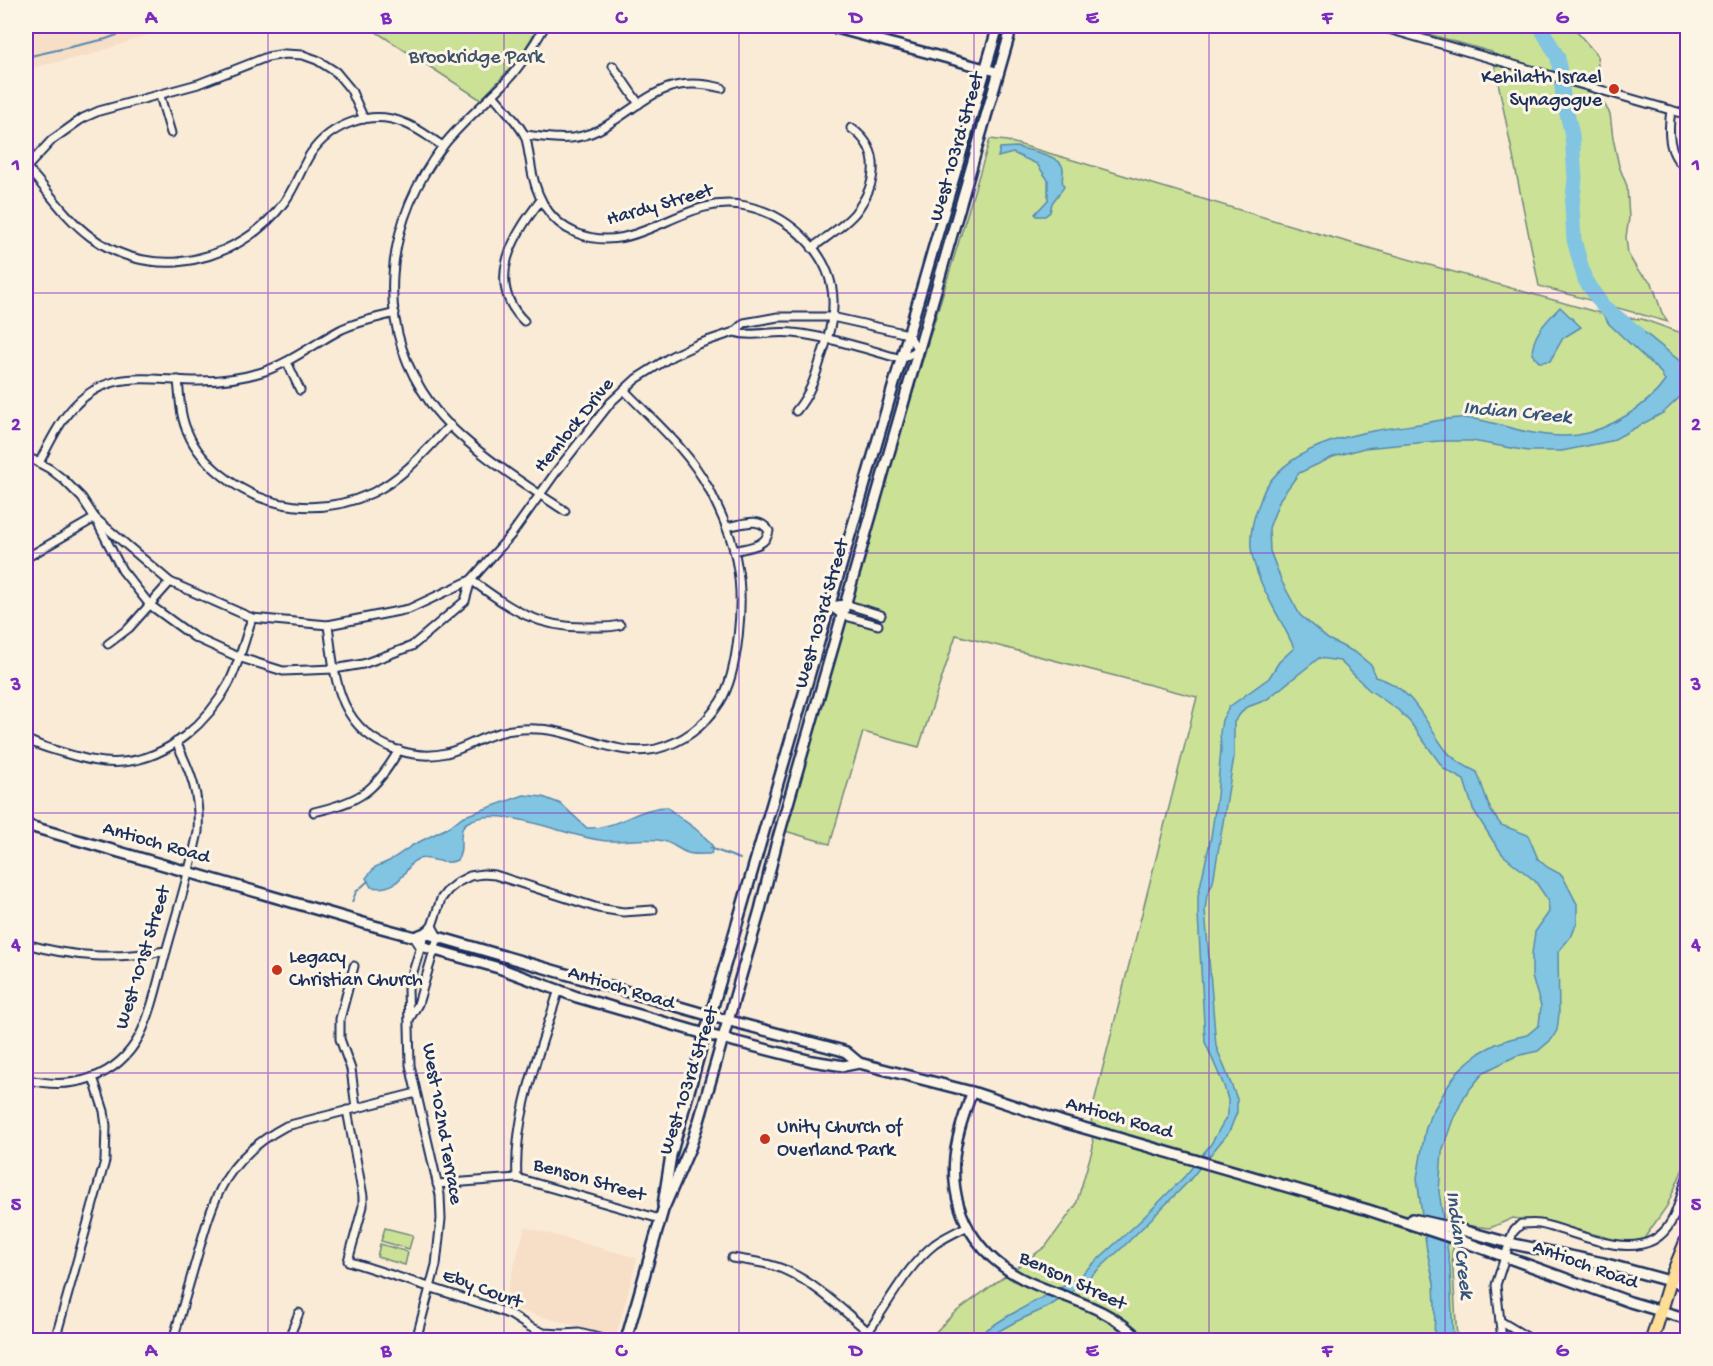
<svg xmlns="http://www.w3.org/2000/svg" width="1713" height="1366" font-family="'Gochi Hand',sans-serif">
  <rect width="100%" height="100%" fill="#faebd7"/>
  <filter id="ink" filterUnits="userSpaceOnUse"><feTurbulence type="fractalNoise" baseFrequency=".0167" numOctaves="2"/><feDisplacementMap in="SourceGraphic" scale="12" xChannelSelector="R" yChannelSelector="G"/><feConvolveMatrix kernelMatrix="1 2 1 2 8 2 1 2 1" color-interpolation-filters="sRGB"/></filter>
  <g filter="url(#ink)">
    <g fill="#f7dec7">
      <path d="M26,26H174L90,55L26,69Z"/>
      <path d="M525,1227L637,1258L616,1337L503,1306Z"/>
    </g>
    <g fill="#cbe196" stroke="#73887a" stroke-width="1.5">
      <path d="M367,26H539L518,60L481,100Z"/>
      <path d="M1400,26H1572L1597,55L1601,98L1610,114L1613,138L1619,166L1627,186L1629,218L1626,237L1628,254L1638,271L1652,283L1662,313L1668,322L1539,286L1492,52Z"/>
      <path d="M990,139L1007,141L1076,161L1323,235L1614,317L1642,319L1687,335L1688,1157L1667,1206L1643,1240L1624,1242L1559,1225L1513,1218L1490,1228L1461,1225L1452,1252L1457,1340H928L953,1314L1046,1246L1076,1205L1093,1147L1091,1114L1197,697L956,635L919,747L863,732L830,844L785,831L881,497Z"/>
      <path d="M385,1228L413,1235L409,1249L381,1241Z"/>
      <path d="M380,1244L408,1252L405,1265L377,1257Z"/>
    </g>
    <g fill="#81c5e2" stroke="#5889ad" stroke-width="1.5">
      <path d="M1016,147C1028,150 1060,155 1063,168C1064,175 1060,180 1064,187L1052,203L1050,212L1045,216H1036L1035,214L1048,200V180L1037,164L1013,153L998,157L1000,148Z"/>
      <path d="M1560,307L1581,327L1563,338L1550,361L1539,362L1532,354C1533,333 1546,322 1560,307Z"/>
      <path d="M1602,313L1614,317L1645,333L1681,362L1686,384L1682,395L1663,413L1611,441L1562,451H1528L1472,441H1439L1364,448L1333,457L1299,473L1280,499L1269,528L1270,551L1282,582L1300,615L1328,639L1356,653L1372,666L1375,677C1411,685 1424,720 1444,748C1452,759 1464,766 1477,772L1491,811L1501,825L1528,835L1538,859L1547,867L1562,875L1577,904V922L1572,935L1558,952L1559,1014L1557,1030L1552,1039L1538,1051L1516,1056L1484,1072L1465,1095L1452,1122L1442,1152L1439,1191L1450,1267L1453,1340H1434L1435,1307L1434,1283L1427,1251L1417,1178L1425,1131L1430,1116L1448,1086L1458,1071L1469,1061L1481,1052L1496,1044L1510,1039L1527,1035L1539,1025L1541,1006L1532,977V954L1535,932L1549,912L1548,900L1535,881L1503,855L1493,841L1473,809L1464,780L1444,769L1410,722L1398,710L1368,689L1340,661L1319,658L1266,700L1245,708L1234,722V757L1213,882L1207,895L1205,910L1216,1046L1237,1099V1112L1229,1132L1188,1182L1123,1247L1078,1288L1048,1307L1015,1322L983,1340H970L1008,1316L1075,1280L1138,1223L1185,1176L1211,1144L1228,1114V1100L1224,1086L1205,1042L1198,914V896L1211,837L1217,796L1221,749L1220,733L1222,720L1229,707L1269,678L1279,662L1294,648C1280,615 1256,585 1251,548C1250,533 1253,518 1259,504C1261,499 1263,492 1266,487C1296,441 1362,432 1412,425C1428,423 1445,418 1461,418C1484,418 1506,428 1528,432C1543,435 1563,437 1578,435C1608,430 1648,406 1665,381L1661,373L1609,324Z"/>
      <path d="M524,795L543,797L561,804L587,828C615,830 639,807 667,807C683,822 701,829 713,847L711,854C704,854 694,855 688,853C679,850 672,843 663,841C645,837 626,842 608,841C569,839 503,803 468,822C455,829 466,849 457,860C444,867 428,854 416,860C410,863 413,862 409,867C399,883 390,890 371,887L366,878L375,867L389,861L413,845L449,827L462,817Z"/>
    </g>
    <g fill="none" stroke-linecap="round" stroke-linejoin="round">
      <g stroke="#5889ad" stroke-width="2">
        <path d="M26,57L106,39L141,26"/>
        <path d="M710,848L740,859"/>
        <path d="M352,902L356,892L368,881"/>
      </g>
      <path stroke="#81c5e2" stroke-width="15" d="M1540,26L1558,58L1563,96L1572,135L1575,179L1572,206L1574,240L1585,280L1603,306L1637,333"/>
      <defs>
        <g id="minor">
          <path d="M545,26C533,47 520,67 503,85C483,105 460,124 443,146C385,223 372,323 431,404C459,443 524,484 565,511"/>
          <path d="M1378,26L1688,115"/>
          <path d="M613,66L639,104"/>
          <path d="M493,95C503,107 516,120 524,134C528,141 528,152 530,160C534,191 545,220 576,233C639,259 682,192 746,206C789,215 832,254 833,300C834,320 827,340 821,358C815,378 810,394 796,411"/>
          <path d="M160,96L171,133"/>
          <path d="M1671,110C1668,131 1667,156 1688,169"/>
          <path d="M526,135C544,137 564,141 582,136C594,133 605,127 615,120C654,94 672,75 722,88"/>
          <path d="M26,167C48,190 65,218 91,237C116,255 146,264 177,262C220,258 260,236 285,201C296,186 301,168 311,153C331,124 371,109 404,123C418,128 430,138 443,146"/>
          <path d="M26,168L52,140L83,118L99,111L198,84L267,57L285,54L303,55L317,60L336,72L351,90L364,119"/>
          <path d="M812,248C826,237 843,227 855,213C877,185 883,150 851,128"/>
          <path d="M524,321C484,282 514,234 541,200"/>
          <path d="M287,362L300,390"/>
          <path d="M178,380C180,398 180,417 188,433C195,450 208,464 222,475C264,510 322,516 372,493C403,479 427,449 450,425"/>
          <path d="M26,456L50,469L64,480L82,498L95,518L122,570L150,605L194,637L238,657L283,671L334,669L363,664L412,646L465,601L471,580"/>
          <path d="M39,463C48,446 57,426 69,412C107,366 149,381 199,381C221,381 242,378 262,372C292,362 315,343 342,329C359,321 377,318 395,313"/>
          <path d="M95,518L170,582L252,618L328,625L409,609L471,580L511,535L556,472L611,402L636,379L672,356L698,344L734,332L744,323L778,317H832L908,334L918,350L901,359C866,349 830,337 793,333C773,330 753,338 734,332"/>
          <path d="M727,527C743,524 759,516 769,531C766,547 748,547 734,551"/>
          <path d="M26,558L95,518"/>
          <path d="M471,580C510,608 536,628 587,627C598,627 609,628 620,625"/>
          <path d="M830,606L842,615L878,625"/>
          <path d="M830,606L845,604L881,615"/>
          <path d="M328,625C335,679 337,729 397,750C413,755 430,757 446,753C460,750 471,743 484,738C500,731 519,728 537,729C577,730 615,758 656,749C684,742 704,727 720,702C739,672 744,600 737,565C733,538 721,513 709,489C689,451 654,421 624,390"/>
          <path d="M108,644L129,628L170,582"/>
          <path d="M26,739C38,746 51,749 64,753C84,759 103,764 123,762C169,758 208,722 229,683C239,663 245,639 252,618"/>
          <path d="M314,812C361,801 374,792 399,750"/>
          <path d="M26,944C75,958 115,959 166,951"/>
          <path d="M354,966L340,1019V1039L351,1069L356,1108"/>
          <path d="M410,1018L418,1004L438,937L432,926"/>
          <path d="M26,1079C70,1091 117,1079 140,1035C153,1009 159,976 167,948C178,909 190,871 198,832C200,796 192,774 176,742"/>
          <path d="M347,1110L363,1196V1206L348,1261L485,1305L511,1315L530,1327L544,1333L563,1334L579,1333L607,1340"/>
          <path d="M517,1178C513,1115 541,1049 559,989"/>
          <path d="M437,1184L517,1178L660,1219"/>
          <path d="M732,1258C751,1261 770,1263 787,1271C818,1285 843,1311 869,1332"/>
          <path d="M1500,1321L1532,1340"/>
          <path d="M26,1339L32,1340"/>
          <path d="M55,1340L105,1161L106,1126L104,1111L93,1077"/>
          <path d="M173,1340C181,1313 189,1285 197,1257C214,1195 226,1158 286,1126L416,1093"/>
          <path d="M288,1340L299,1313"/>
          <path d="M416,1340L436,1265L441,1219L440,1195L410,1065L408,988L425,933L432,926L441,899L448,890L458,882L470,876L483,874L495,875L598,908L623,912L653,910"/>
          <path d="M862,1340C886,1309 904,1268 935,1244C945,1237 956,1232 968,1226"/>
          <path d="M1502,1340L1496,1285L1513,1232L1521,1224C1527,1224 1534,1223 1540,1224C1578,1231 1644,1270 1671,1222C1679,1209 1682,1190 1688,1175"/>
        </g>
        <g id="tertiary">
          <path d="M827,26L998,72"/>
          <path d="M972,1092C964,1115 955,1140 954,1164C952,1221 984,1264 1036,1285C1072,1300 1113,1310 1140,1340"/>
        </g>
        <g id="secondary">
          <path d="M26,825L367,924L415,937L425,933L438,937L711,1016L840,1050L846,1052L859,1063"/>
          <path d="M415,937L421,946L499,968L577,997L705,1034L812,1061L844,1066L859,1063L972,1092L1063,1122L1368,1210L1459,1240L1630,1302L1688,1319"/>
          <path d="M663,1205L671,1155L705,1034L998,26"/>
          <path d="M1412,1219L1458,1229L1509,1243L1603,1263L1688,1286"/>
          <path d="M626,1340L663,1210L690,1148L699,1121L760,910L776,845L1012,26"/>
        </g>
        <path id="motorway" d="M1652,1340L1670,1281L1688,1237"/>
      </defs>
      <use href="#minor" stroke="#1b2f5e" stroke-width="11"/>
      <use href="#tertiary" stroke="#1b2f5e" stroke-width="13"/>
      <use href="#secondary" stroke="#1b2f5e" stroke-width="14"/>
      <use href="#motorway" stroke="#1b2f5e" stroke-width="16"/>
      <use href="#minor" stroke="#fcf5e5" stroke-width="7"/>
      <use href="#tertiary" stroke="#fcf5e5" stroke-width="8"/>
      <use href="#secondary" stroke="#fcf5e5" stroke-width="9"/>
      <use href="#motorway" stroke="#fede96" stroke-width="12"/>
    </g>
  </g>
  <path fill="none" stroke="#7b2cbf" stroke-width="1.5" stroke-opacity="0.55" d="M268,26V1340M504,26V1340M739,26V1340M974,26V1340M1209,26V1340M1445,26V1340M26,293H1688M26,553H1688M26,813H1688M26,1073H1688"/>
  <g fill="#c8321e" stroke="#fcf5e5" stroke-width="2">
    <circle cx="1614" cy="89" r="6"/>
    <circle cx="277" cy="970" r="6"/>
    <circle cx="765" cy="1139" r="6"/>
  </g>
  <g text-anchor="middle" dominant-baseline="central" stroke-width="6" stroke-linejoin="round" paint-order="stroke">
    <g font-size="20" fill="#3e5369" stroke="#fcf5e5">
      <text x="476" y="58">Brookridge Park</text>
    </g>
    <g font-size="20" fill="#1b2f5e" stroke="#fcf5e5" text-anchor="start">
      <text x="1602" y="78" text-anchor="end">Kehilath Israel<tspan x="1602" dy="23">Synagogue</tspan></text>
      <text x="289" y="958">Legacy<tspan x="289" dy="23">Christian Church</tspan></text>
      <text x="777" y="1128">Unity Church of<tspan x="777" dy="23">Overland Park</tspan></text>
    </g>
    <g font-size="20" fill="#1b2f5e" stroke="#fcf5e5">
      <text transform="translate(958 147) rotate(-74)">West 103rd Street</text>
      <text transform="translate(660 206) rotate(-16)">Hardy Street</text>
      <text transform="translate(575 426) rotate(-51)">Hemlock Drive</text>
      <text transform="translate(823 614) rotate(-74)">West 103rd Street</text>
      <text transform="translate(156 844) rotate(16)">Antioch Road</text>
      <text transform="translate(144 958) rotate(-73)">West 101st Street</text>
      <text transform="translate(621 989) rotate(17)">Antioch Road</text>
      <text transform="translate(690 1081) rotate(-72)">West 103rd Street</text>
      <text transform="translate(1119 1119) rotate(16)">Antioch Road</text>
      <text transform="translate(441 1124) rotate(80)">West 102nd Terrace</text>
      <text transform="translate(589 1181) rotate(16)">Benson Street</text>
      <text transform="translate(1585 1266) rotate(20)">Antioch Road</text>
      <text transform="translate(1072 1282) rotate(25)">Benson Street</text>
      <text transform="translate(482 1290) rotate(20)">Eby Court</text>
    </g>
    <g font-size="21" font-style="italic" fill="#34547f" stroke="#fcf5e5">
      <text transform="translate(1517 414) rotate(5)">Indian Creek</text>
      <text transform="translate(1458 1245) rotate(82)">Indian Creek</text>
    </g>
  </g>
  <rect width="1713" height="1366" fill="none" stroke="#fcf5e5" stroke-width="66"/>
  <rect x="33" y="33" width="1647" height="1300" fill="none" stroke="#7b2cbf" stroke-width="2"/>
  <g font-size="20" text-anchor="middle" font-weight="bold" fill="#7b2cbf">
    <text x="151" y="23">A</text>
    <text x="386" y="23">B</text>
    <text x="621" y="23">C</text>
    <text x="856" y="23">D</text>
    <text x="1092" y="23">E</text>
    <text x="1327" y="23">F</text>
    <text x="1562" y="23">G</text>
    <text x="16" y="170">1</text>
    <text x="1696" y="170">1</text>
    <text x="16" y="430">2</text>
    <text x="1696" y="430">2</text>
    <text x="16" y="690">3</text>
    <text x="1696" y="690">3</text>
    <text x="16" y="950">4</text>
    <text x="1696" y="950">4</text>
    <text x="16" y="1210">5</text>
    <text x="1696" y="1210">5</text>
    <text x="151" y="1356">A</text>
    <text x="386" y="1356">B</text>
    <text x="621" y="1356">C</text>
    <text x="856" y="1356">D</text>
    <text x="1092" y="1356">E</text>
    <text x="1327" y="1356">F</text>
    <text x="1562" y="1356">G</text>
  </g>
</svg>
